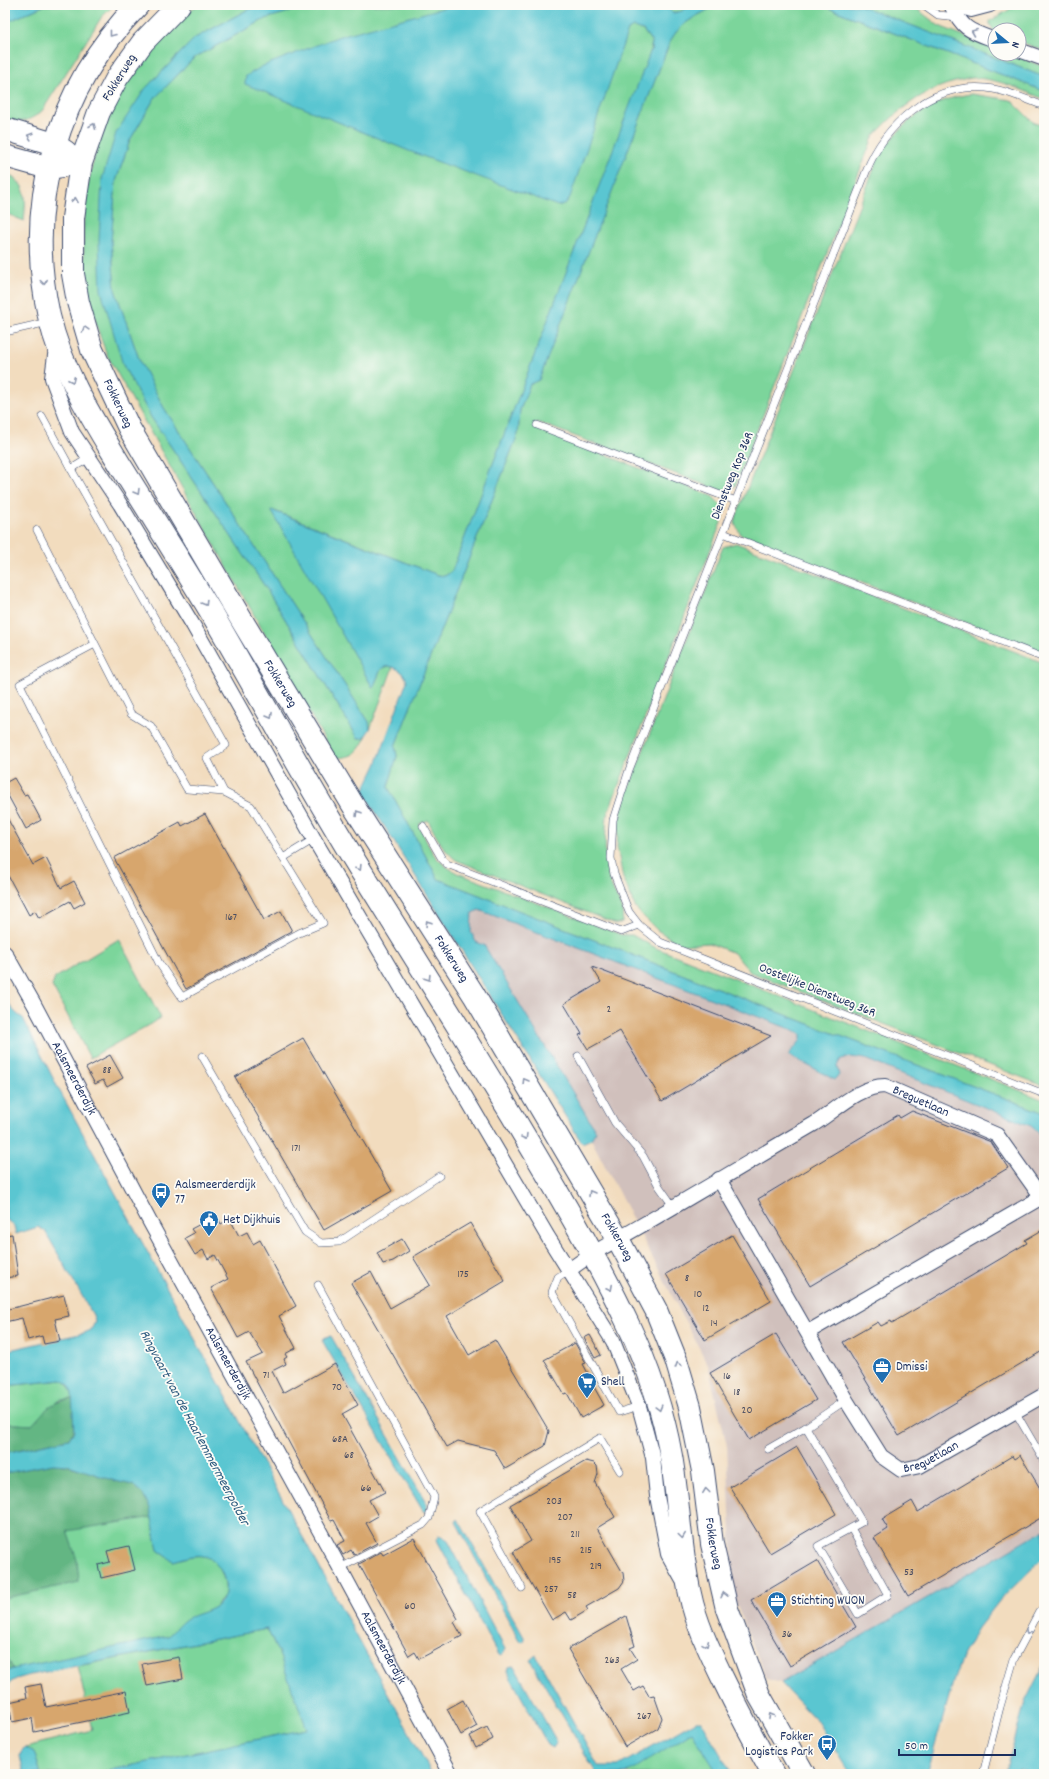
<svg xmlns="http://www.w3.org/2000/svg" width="1049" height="1779" font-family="Dekko,sans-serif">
  <rect width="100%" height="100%" fill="#fdfcf7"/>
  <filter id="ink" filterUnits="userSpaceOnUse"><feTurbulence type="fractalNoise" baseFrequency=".025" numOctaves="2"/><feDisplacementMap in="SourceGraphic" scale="8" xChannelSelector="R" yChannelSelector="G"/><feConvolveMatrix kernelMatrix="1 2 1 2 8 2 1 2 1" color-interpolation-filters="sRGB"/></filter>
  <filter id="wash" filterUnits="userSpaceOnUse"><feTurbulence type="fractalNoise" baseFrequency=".012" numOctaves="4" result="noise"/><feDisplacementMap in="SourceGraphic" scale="16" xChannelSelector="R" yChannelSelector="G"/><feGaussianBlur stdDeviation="0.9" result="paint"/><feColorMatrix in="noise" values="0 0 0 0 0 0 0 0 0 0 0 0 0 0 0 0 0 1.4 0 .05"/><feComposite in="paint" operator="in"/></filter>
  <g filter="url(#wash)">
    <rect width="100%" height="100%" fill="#f2dcbe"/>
    <path fill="#d0c0bc" d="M479,910L798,1032L801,1034V1040L788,1054L835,1080L839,1075L837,1066L841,1059L851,1057L865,1059L1031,1126L1043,1134L1044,1137V1530L781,1683L767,1679L734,1599L727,1446L708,1365L591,1139L596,1130L484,945L476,942L471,932L472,913Z"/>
    <g fill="#7bd59b" stroke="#4b827c">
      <path d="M45,5H114L101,18L42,111C31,120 20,125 5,119V23Z"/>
      <path d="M198,5H261L247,10L195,38L145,89L102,179L123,365L151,417L266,588L358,738H364L367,735C358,752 356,757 335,758L108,357C66,256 78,145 144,58C159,38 176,18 198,5Z"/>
      <path d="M311,5H454L444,9L627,32L630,28C641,24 646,35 652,42L649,57L452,571L445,576L438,575L272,510L373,688L381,669L388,666L393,667L370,729L369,722L164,408L140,362L115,290L111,241L116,181L130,140L154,99L194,58L265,19Z"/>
      <path d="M665,5H691L682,11L673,13Z"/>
      <path d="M717,5H821L1044,91V99C1022,90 1001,80 977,78C971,77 965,80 959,81C924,89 897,110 873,137L735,486L722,491L537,422L535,428L712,496L726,510L607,815C605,839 603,865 612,888C617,898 625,911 622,922L616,924L456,860C442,849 436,836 428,820L419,824C430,849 432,859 457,873L622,935H632L656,948L1044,1100V1113L814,1026L438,879L388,787L397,756L395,746L518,434L520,410L530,384L539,379L669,44C678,23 697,16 717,5Z"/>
      <path d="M859,5H912L939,26L995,48V54H1011L1044,67V77Z"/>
      <path d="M1017,5H1044V51L1019,41V30H995V32L990,25V21Z"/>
      <path d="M971,94L1011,100L1033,122L1044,127V653L747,538L741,535L734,522L878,159C899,123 929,100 971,94Z"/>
      <path d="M5,174C29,182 26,200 24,221L5,213Z"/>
      <path d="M736,543L1044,663V1086L750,972L734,953L709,943L681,945L657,930L636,909L623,878L617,847L619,818L627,792L723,547Z"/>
      <path d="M119,939L161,1018L90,1058L52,986L55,978Z"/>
      <path d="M62,1380C69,1385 72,1390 73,1399L60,1400L32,1425L14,1424L5,1421V1386Z"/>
      <path d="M5,1473L150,1508L158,1550L173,1561C182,1559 195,1554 203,1556C220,1559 227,1581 225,1596L213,1609L187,1619L168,1636L5,1672Z"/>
      <path d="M267,1629L278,1651L308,1729L91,1774H41L34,1752L26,1747L92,1730L78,1666Z"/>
      <path d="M700,1724L726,1774H618Z"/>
    </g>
    <g fill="#64b683" stroke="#407270">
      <path d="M73,1399C73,1413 78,1426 69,1439L5,1453V1421L14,1424L32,1425C46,1410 50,1401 73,1399Z"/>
      <path d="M53,1464C76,1465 94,1475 116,1481C122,1483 129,1483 134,1486C145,1493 150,1505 153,1517L67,1531L77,1560L79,1582L5,1598V1473Z"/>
      <path d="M5,1652L13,1669L5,1672Z"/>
    </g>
    <g fill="#5ac6d1" stroke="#3a7a98">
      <path d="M5,5H45L5,23Z"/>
      <path d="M261,5H311L265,19L194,58L154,99L130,140L116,181L111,241L115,290L140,362L164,408L369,722L370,729L364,738H358L266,588L151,417L123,365L101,290L99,241L102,179L116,133L145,89L195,38L247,10Z"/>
      <path d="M454,5H665L673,13L682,11L691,5H717C697,16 678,23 669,44L539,380L530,384L520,410L518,434L395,746L397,756L388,787L438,879L814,1026L1044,1113V1137L1031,1126L865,1059L851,1057L841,1059L837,1066L839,1075L835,1080L788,1055L801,1040V1034L798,1032L479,910L472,913L471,932L476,942L484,945L596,1131L591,1139L582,1143L363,792L376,765L407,681C404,672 398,668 388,666L381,669L373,688L271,510L438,575L445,576L452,571L651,50L652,42L643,30L633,27L628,30L570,197L566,203L558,206L409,151L245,84L246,76L263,66L340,36Z"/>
      <path d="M821,5H859L1044,77V91Z"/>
      <path d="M5,990C6,1001 13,1013 23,1018L57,1086L432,1774H91L307,1729L278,1651L267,1629L30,1675L16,1679L5,1686V1672L13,1669L168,1636C174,1631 180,1623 186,1619C197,1613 210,1612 220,1603C233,1590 221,1559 203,1556C194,1554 182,1559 173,1561L158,1550L150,1508L143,1494L133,1485L115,1481L68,1465L53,1464L5,1473V1453L69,1439L74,1431L72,1393L69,1385L62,1380L5,1386V1351L84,1333L91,1330L95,1322L93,1315L45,1231L38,1227L16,1234L14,1226L7,1220H5Z"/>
      <path d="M331,1336L427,1504V1512L423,1511L323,1342L324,1339Z"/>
      <path d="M458,1519L525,1639L523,1642L519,1640L456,1522Z"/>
      <path d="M1044,1530V1557L1000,1600L978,1628L963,1654L954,1679L927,1774H850L817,1721L781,1683Z"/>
      <path d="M438,1536L447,1539L505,1649L502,1656L498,1655L437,1540Z"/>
      <path d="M536,1655L598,1766H618L696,1721H701L732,1774H718L692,1732L626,1774H595V1771L530,1660Z"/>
      <path d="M1044,1664V1770L1034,1774L1019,1768L1017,1774H1005L1025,1702Z"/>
      <path d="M514,1666L557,1742L553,1748L548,1745L507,1671L508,1667Z"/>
      <path d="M26,1747L34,1752L41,1774H24L20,1756L22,1750Z"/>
    </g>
    <g id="blocks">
      <g fill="#d7a66d">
        <path d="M14,778L24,795L27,794L41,820L26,829L5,790V783Z"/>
        <path d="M5,814L33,865L46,858L61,888L74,881L85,902L74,908L70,901L39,918L35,911L29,915L5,870Z"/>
        <path d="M205,814L264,920L281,911L292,931L186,989L114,858L180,822L182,826Z"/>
        <path d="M592,967L771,1036L662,1101L620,1031L588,1049L579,1035L582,1034L564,1004L601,982Z"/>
        <path d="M303,1038L392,1191L324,1230L235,1077Z"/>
        <path d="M110,1055L123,1078L107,1087L103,1080L95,1084L86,1068Z"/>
        <path d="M912,1111L991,1142L1008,1168L810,1286L758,1199L898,1115L900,1118Z"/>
        <path d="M230,1219L239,1236L247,1232L253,1244L260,1240L296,1306L279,1316L296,1348L285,1354L287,1357L284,1359L286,1364L272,1371L283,1393L335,1364L358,1405L342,1414L385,1492L369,1500L378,1516L366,1523L377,1543L354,1555L351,1550L343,1555L337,1545L345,1541L334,1520L331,1521L246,1362L263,1354L249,1332L238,1338L211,1288L228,1279L215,1255L208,1259L203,1250L195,1255L185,1238L194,1233L191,1229L208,1220L211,1224L219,1220L221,1224Z"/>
        <path d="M470,1223L505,1281L447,1316L469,1355L495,1340L549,1431L545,1446L505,1469L494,1450L458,1441L447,1447L351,1283L371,1272L390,1308L430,1285L413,1257Z"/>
        <path d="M1044,1229V1350L899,1436L843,1342L878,1322L881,1326L891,1321L892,1323L1027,1243L1025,1240Z"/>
        <path d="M12,1234L18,1276L5,1278V1235Z"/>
        <path d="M732,1235L771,1301L705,1340L666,1274Z"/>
        <path d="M402,1239L409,1251L393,1261L383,1264L377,1253Z"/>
        <path d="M64,1295L69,1316L55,1319L60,1341L44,1344L42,1336L28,1340L22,1318L5,1322V1310Z"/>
        <path d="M776,1334L816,1400L749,1440L710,1373Z"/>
        <path d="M590,1335L601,1355L595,1358L584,1338Z"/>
        <path d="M575,1343L586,1363L583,1364L591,1379L590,1380L604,1405L581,1418L567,1393L564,1394L544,1360Z"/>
        <path d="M797,1447L836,1514L770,1553L730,1487Z"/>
        <path d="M1020,1455L1044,1495V1516L908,1596L874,1538L888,1529L882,1519L912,1501L918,1512L1012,1456L1014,1459Z"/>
        <path d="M586,1461L594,1463L597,1466L598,1474L595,1483L615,1517L597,1528L623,1573L624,1581L619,1588L586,1607L588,1610L571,1620L566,1612L552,1620L513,1552L531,1541L510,1505Z"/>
        <path d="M414,1538L458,1619L454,1622L462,1636L419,1659L415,1652L409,1656L359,1564L381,1552L383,1555Z"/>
        <path d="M129,1546L135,1570L101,1578L98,1565L110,1562L107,1551Z"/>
        <path d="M817,1561L856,1627L790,1666L751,1600Z"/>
        <path d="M626,1616L635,1646L630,1648L637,1659L621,1669L634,1691L643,1686L649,1696L654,1695L662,1718L658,1728L625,1747L568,1649Z"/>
        <path d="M179,1657L183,1679L147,1686L142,1664Z"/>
        <path d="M41,1684L46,1707L126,1691L130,1712L34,1732L32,1718L12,1722L9,1702L27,1698L25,1687Z"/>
        <path d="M463,1700L477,1726L461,1735L447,1709Z"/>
        <path d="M487,1727L493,1739L476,1748L470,1736Z"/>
      </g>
    </g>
  </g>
  <g filter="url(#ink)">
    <use href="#blocks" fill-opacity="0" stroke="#3b496c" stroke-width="1"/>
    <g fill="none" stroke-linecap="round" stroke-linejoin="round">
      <defs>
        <g id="service">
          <path d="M924,5L938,15L959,17"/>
          <path d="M1044,106C1025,99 1006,90 986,88C931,83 885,124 866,172L629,770L613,820L611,858L614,874L629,912L639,925L660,942L1044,1094"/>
          <path d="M5,332L48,322"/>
          <path d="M42,416L71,469L89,458"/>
          <path d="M537,425L736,501"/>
          <path d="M71,469L226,745L207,758L224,792"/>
          <path d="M37,530L131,714L151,726L187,789L224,792L251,806L323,923L299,933L182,997L159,963L20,684L95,644"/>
          <path d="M723,533L1044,658"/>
          <path d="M423,826L442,859L447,864L621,932L639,925"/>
          <path d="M283,858L314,839"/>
          <path d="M202,1056L305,1232L321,1243L339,1242L439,1176"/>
          <path d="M578,1056L615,1123L643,1156L659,1186L673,1206"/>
          <path d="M569,1270L558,1277L552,1292L619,1412L639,1406"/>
          <path d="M318,1285L434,1497L429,1518L423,1525L340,1568"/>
          <path d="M846,1400L806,1427L862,1522L818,1546L858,1614L888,1595L851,1528"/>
          <path d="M1016,1413L1044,1461"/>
          <path d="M768,1449L806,1427"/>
          <path d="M522,1588L480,1511L600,1438L620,1471"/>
          <path d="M983,1774L1000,1707L1014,1659L1039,1612L1044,1607"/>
        </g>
        <g id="minor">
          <path d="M951,5C963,30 970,31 995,40"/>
          <path d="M957,5L971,10L990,5"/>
          <path d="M1019,50L1044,59"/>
          <path d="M56,348L52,378L72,432L120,504L193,625L314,839L548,1237L613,1341L639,1406L653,1458L657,1496L668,1554L682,1579"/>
          <path id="s1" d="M5,953L34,1004L151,1224L340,1568L451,1774"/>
          <path id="s2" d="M719,1179L846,1400L881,1456L901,1470L920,1466L1044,1395"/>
          <path id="s3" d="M569,1270L593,1253C667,1212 740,1167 814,1124C835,1111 859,1086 885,1086L997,1135L1044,1201"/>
          <path d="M808,1332L1042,1197"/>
        </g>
        <g id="primary">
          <path d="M138,5C57,88 24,203 49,316C62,372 93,420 122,468C152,516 182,564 211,612C263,701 311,791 366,879C415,957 464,1036 512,1115C553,1184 594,1252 628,1324C648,1366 663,1410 671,1456C679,1501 680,1549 690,1594C696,1623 709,1650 722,1677C738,1710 755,1742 773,1774"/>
          <path id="s4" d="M179,5L143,42L117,78L99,112L81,163L73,218V274L78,302L92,350L129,428L241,619L356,810L474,995L618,1239L656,1310L676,1360L690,1407L703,1471L712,1544L727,1609L759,1695L804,1774"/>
          <path d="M5,129L54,144L66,152"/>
          <path d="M5,156L48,168L62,166"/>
        </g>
      </defs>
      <use href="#service" stroke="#3b496c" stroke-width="8"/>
      <use href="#minor" stroke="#3b496c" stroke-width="16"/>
      <use href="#primary" stroke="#3b496c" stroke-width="24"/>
      <use href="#service" stroke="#fff" stroke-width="7"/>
      <use href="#minor" stroke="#fff" stroke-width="14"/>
      <use href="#primary" stroke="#fff" stroke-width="22"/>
    </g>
    <defs><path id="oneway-chevron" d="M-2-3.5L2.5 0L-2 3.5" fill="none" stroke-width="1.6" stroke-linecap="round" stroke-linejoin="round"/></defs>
    <g stroke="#8d97ae">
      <use href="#oneway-chevron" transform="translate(974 32) rotate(-158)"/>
      <use href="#oneway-chevron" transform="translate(112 34) rotate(128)"/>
      <use href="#oneway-chevron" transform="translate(93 126) rotate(-68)"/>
      <use href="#oneway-chevron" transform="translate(30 136) rotate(-163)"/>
      <use href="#oneway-chevron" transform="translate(75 200) rotate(-81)"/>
      <use href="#oneway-chevron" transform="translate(44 282) rotate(82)"/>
      <use href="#oneway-chevron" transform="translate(85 329) rotate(-107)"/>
      <use href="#oneway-chevron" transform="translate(72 380) rotate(65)"/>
      <use href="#oneway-chevron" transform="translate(137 492) rotate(59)"/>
      <use href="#oneway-chevron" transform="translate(205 603) rotate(59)"/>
      <use href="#oneway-chevron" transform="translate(270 716) rotate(60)"/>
      <use href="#oneway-chevron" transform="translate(358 813) rotate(-122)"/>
      <use href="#oneway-chevron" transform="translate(359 868) rotate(58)"/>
      <use href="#oneway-chevron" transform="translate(428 923) rotate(-122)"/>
      <use href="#oneway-chevron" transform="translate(428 978) rotate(58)"/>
      <use href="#oneway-chevron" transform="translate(525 1081) rotate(-121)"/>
      <use href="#oneway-chevron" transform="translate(525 1137) rotate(59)"/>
      <use href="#oneway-chevron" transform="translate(591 1193) rotate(-121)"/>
      <use href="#oneway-chevron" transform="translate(610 1288) rotate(63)"/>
      <use href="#oneway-chevron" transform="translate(678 1365) rotate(-107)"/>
      <use href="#oneway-chevron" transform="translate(659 1408) rotate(75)"/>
      <use href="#oneway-chevron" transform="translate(706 1491) rotate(-97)"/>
      <use href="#oneway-chevron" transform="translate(682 1536) rotate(82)"/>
      <use href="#oneway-chevron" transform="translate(724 1595) rotate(-103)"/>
      <use href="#oneway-chevron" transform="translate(1028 1632) rotate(117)"/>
      <use href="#oneway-chevron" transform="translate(706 1644) rotate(66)"/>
      <use href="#oneway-chevron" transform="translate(771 1716) rotate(-120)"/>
    </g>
  </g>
  <defs>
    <symbol id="bus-pin" viewBox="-11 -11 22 30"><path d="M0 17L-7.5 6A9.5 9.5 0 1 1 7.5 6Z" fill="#1f6fb2" stroke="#fdfcf7"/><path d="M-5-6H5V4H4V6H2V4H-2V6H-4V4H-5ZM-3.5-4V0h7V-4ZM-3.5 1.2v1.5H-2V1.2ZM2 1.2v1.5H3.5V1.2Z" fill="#fff"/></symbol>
    <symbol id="civic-pin" viewBox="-11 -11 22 30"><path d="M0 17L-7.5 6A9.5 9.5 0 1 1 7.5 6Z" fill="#1f6fb2" stroke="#fdfcf7"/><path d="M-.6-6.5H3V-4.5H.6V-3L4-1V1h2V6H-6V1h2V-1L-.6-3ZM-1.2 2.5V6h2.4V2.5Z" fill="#fff"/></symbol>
    <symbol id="office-pin" viewBox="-11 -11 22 30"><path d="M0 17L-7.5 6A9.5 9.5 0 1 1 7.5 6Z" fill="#1f6fb2" stroke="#fdfcf7"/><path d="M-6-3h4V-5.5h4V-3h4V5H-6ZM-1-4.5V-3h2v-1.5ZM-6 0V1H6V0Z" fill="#fff"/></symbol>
    <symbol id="supermarket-pin" viewBox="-11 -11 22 30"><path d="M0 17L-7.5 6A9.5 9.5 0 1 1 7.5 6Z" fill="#1f6fb2" stroke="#fdfcf7"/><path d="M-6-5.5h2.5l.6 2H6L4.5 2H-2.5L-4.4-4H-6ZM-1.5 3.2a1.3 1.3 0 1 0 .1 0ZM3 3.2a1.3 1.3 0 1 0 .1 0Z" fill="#fff"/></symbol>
  </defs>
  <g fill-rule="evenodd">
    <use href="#bus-pin" x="150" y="1181" width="22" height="30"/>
    <use href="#civic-pin" x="198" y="1209" width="22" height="30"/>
    <use href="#office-pin" x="871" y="1356" width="22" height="30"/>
    <use href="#supermarket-pin" x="576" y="1371" width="22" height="30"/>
    <use href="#office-pin" x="766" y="1590" width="22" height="30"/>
    <use href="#bus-pin" x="816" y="1733" width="22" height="30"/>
  </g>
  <g text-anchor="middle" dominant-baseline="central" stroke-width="3.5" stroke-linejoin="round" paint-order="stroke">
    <g font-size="11" fill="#4a4d62">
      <text x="231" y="918">167</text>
      <text x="609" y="1010">2</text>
      <text x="107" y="1071">88</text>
      <text x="296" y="1149">171</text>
      <text x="463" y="1275">175</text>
      <text x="687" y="1279">8</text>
      <text x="698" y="1295">10</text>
      <text x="706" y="1309">12</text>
      <text x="714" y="1324">14</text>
      <text x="266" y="1376">71</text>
      <text x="727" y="1377">16</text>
      <text x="337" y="1388">70</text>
      <text x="737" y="1393">18</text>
      <text x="747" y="1411">20</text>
      <text x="340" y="1440">68A</text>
      <text x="349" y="1456">68</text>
      <text x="366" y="1489">66</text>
      <text x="554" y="1502">203</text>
      <text x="565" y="1518">207</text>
      <text x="575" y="1535">211</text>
      <text x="586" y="1551">215</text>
      <text x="555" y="1561">195</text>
      <text x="596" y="1567">219</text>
      <text x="909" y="1573">53</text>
      <text x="551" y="1590">257</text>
      <text x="572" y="1596">58</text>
      <text x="410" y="1607">60</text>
      <text x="787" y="1635">36</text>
      <text x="612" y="1661">263</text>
      <text x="644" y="1717">267</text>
    </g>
    <g font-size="13" fill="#1b2f5e" stroke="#fdfcf7">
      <text transform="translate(120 78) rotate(-58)">Fokkerweg</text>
      <text stroke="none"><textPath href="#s4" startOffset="438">Fokkerweg</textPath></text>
      <text transform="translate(733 476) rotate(-68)">Dienstweg Kop 36R</text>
      <text stroke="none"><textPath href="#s4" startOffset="762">Fokkerweg</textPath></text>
      <text stroke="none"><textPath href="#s4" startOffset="1086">Fokkerweg</textPath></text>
      <text transform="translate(817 991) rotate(22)">Oostelijke Dienstweg 36R</text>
      <text stroke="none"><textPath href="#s1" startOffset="143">Aalsmeerderdijk</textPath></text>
      <text stroke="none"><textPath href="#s3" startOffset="406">Breguetlaan</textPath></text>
      <text stroke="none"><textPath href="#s4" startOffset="1410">Fokkerweg</textPath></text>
      <text stroke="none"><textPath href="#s1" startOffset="467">Aalsmeerderdijk</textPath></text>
      <text stroke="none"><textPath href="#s2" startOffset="378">Breguetlaan</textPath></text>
      <text stroke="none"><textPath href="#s4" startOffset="1734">Fokkerweg</textPath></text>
      <text stroke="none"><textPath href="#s1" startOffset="791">Aalsmeerderdijk</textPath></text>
    </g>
    <g font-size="13" fill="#1b2f5e" stroke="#fdfcf7" text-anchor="start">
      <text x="175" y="1185">Aalsmeerderdijk<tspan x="175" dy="15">77</tspan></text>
      <text x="223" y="1220">Het Dijkhuis</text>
      <text x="896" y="1367">Dmissi</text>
      <text x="601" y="1382">Shell</text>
      <text x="791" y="1601">Stichting WUON</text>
      <text x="813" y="1737" text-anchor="end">Fokker<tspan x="813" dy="15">Logistics Park</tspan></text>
    </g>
    <g font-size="14" font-style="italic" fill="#2e5c80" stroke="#fdfcf7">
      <text transform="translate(194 1428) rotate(62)">Ringvaart van de Haarlemmermeerpolder</text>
    </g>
  </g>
  <rect width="1049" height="1779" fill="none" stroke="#fdfcf7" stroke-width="20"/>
  <g transform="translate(1007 42) rotate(108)"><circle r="19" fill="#fdfcf7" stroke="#a3aaba"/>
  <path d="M0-3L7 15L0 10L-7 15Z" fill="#1f6fb2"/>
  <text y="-6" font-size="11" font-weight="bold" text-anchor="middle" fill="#1b2f5e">N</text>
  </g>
  <path d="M899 1749v6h116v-6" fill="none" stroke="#1b2f5e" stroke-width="2"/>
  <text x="905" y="1749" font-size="12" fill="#1b2f5e" stroke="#fdfcf7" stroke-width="3" paint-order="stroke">50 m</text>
</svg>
